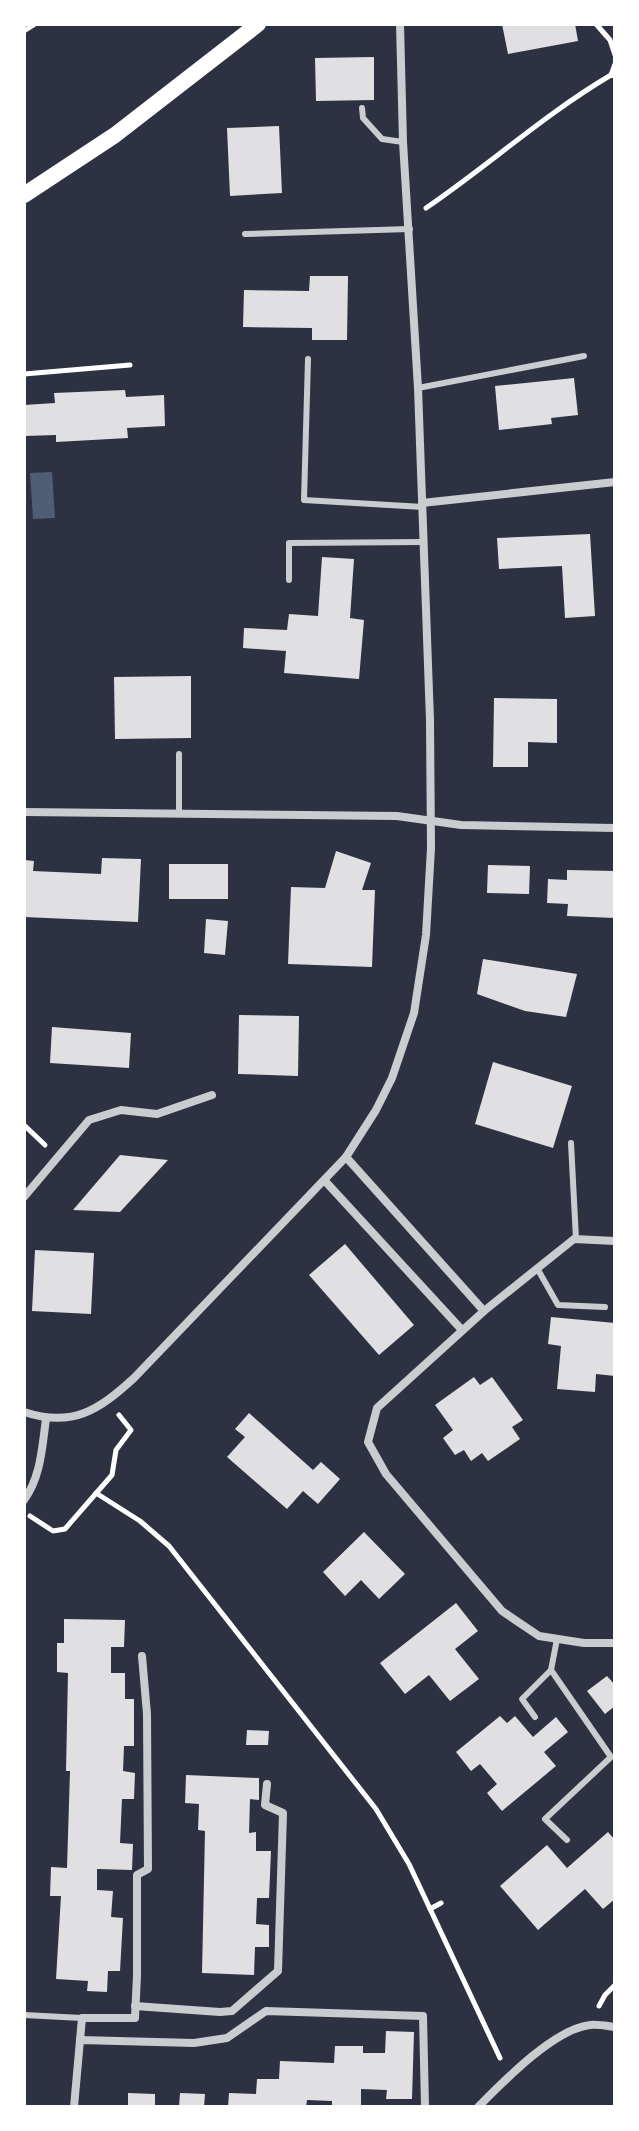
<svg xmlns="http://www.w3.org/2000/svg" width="639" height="2131" font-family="'Zilla Slab',serif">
  <rect width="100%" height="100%" fill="#2d3142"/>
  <path fill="#4f5d75" d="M52,472L55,518L33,519L30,473Z"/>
  <g fill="#e0e0e3">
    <path d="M502,24H575L578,41L508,54Z"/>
    <path d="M374,57V100L316,101L315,58Z"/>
    <path d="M279,126L282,193L230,196L227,128Z"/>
    <path d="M310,276H348L347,340H312V328L243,327L244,290L309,291Z"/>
    <path d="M574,378L578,415L551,418L552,424L499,430L495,386Z"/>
    <path d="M125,390L126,397L164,395L165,426L127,428L128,438L56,442V435L25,436L24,405L55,403L54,393Z"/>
    <path d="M590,534L595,616L565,618L562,566L499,569L497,538Z"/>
    <path d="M322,557L354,559L350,618L364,620L359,679L284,673L286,651L243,648L244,628L287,630L289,614L318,616Z"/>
    <path d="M191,676V738L115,739L114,677Z"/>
    <path d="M494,698L557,699V743L528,742V767H493Z"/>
    <path d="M336,851L371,863L362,890H375L372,967L288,964L291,887L325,888Z"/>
    <path d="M102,858L141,859L138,922L24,917V860L34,861L33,871L101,874Z"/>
    <rect x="169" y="864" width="59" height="35"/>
    <path d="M488,865L530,866L529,894L487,893Z"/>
    <path d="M567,870L615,871V918L567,916L568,904L547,903L548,879L567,880Z"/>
    <path d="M206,919L228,921L225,955L204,953Z"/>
    <path d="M483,959L577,974L566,1017L525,1011L477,994Z"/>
    <path d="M239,1015L299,1016L298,1076L238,1074Z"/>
    <path d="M52,1027L131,1033L129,1068L50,1063Z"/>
    <path d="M493,1062L572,1086L553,1148L475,1124Z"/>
    <path d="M120,1155L168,1160L120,1212L73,1210Z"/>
    <path d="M345,1244L414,1325L379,1355L309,1275Z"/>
    <path d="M35,1250L94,1253L91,1314L32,1311Z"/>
    <path d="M551,1317L615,1323V1376L596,1374L595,1392L557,1389L561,1346L548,1344Z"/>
    <path d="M474,1377L480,1385L492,1377L523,1420L512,1427L520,1439L488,1461L482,1453L471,1461L464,1450L455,1455L443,1438L453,1430L435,1405Z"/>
    <path d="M249,1413L313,1470L321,1462L340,1479L318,1504L303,1491L287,1509L227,1457L245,1437L235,1429Z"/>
    <path d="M364,1532L405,1574L379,1599L361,1580L345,1596L323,1572Z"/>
    <path d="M456,1603L478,1631L455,1649L479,1679L450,1701L429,1675L405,1694L380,1663Z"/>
    <path d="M64,1619L125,1620L124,1647H111V1673H125V1699H134V1746H124L123,1771L135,1773L134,1799H122L120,1843L133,1844L132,1870L97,1869V1890L113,1891L111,1917L123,1918L120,1971H108L107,1992L87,1991L88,1981L56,1979L61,1896H50L51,1867L67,1868L70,1771H66L68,1673L57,1672V1643H64Z"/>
    <path d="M607,1676L615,1685V1706L605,1714L587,1691Z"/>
    <path d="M500,1716L507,1723L515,1716L533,1737L556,1717L568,1732L544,1752L556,1766L502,1811L487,1793L497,1784L480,1764L471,1771L456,1752Z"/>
    <path d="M247,1730L269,1731L268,1745H246Z"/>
    <path d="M186,1775L259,1778V1800L250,1799L249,1833L256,1832V1851H271L269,1898H257L256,1924L269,1925V1947H255L254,1975L202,1973L205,1831L198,1830L199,1804L185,1803Z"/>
    <path d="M608,1832L615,1840V1899L603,1909L585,1889L538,1930L500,1886L547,1845L567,1868Z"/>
    <path d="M386,2031L414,2032L412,2099H386L387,2090L361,2089V2107H332V2101L307,2100L306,2107H228L229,2093L256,2094L257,2079H279L280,2061L334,2063L335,2046H363V2053H385Z"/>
    <path d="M128,2093L155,2094V2107H128Z"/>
    <path d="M180,2093L205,2094L204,2107H179Z"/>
  </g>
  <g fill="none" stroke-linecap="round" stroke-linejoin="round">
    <g stroke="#fff" stroke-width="5">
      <path d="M596,24L610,40L615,55"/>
      <path d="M24,31L35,24"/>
      <path d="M611,75L615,64"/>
      <path d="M426,208C489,165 545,114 611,75L615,76"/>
      <path d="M24,374L130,365"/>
      <path d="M24,1125L45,1145"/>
      <path d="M96,1493L140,1521L169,1546L376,1809L409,1864L500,2058"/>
      <path d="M30,1516L53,1531L65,1529L112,1475L116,1450L131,1430L119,1415"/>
      <path d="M430,1909L441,1903"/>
      <path d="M599,2006L605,1995L615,1985"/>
    </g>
    <g stroke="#caccd0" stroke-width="6">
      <path d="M362,108L363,118L382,139L403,142"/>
      <path d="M245,234L410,229"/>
      <path d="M308,359L304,500L423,507"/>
      <path d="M418,388L584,356"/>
      <path d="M289,580V543L424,542"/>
      <path d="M179,814V754"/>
      <path d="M571,1143L576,1239"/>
      <path d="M537,1268L558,1305L605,1307"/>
      <path d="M557,1639L551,1670L611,1757L545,1819L567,1840"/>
      <path d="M535,1717L522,1699L551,1670"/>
      <path d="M24,2015L82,2018"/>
    </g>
    <g stroke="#caccd0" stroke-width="8">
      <path d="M422,503L615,482"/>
      <path d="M24,812L397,816L461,825L615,828"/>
      <path d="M346,1157L484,1311"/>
      <path d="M325,1181L462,1330"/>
      <path d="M24,1197L89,1120L121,1110L157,1114L212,1095"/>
      <path d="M615,1241L574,1239L484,1311L377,1408L368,1442L386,1474L502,1611L539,1636L584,1643H615"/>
      <path d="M24,1412C73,1428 99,1410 134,1378L346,1157L376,1110L392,1078L414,1013L426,935L431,848L430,720L418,388L403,142L400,24"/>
      <path d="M24,1500C41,1477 42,1447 46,1419"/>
      <path d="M135,2006L220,2012L232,2011L278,1971L283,1813L265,1805L267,1784"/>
      <path d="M80,2040L82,2018H135L137,1975V1875L148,1869L147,1714L142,1656"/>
      <path d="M74,2107L80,2040L194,2043L227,2038L266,2011L423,2016L425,2107"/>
      <path d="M478,2107C503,2082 554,2029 590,2025C597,2024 607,2026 615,2027"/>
    </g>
    <path stroke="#fff" stroke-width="16" d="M24,195L115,135L258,24"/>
  </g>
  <rect width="639" height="2131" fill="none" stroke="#ffffff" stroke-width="52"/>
</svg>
